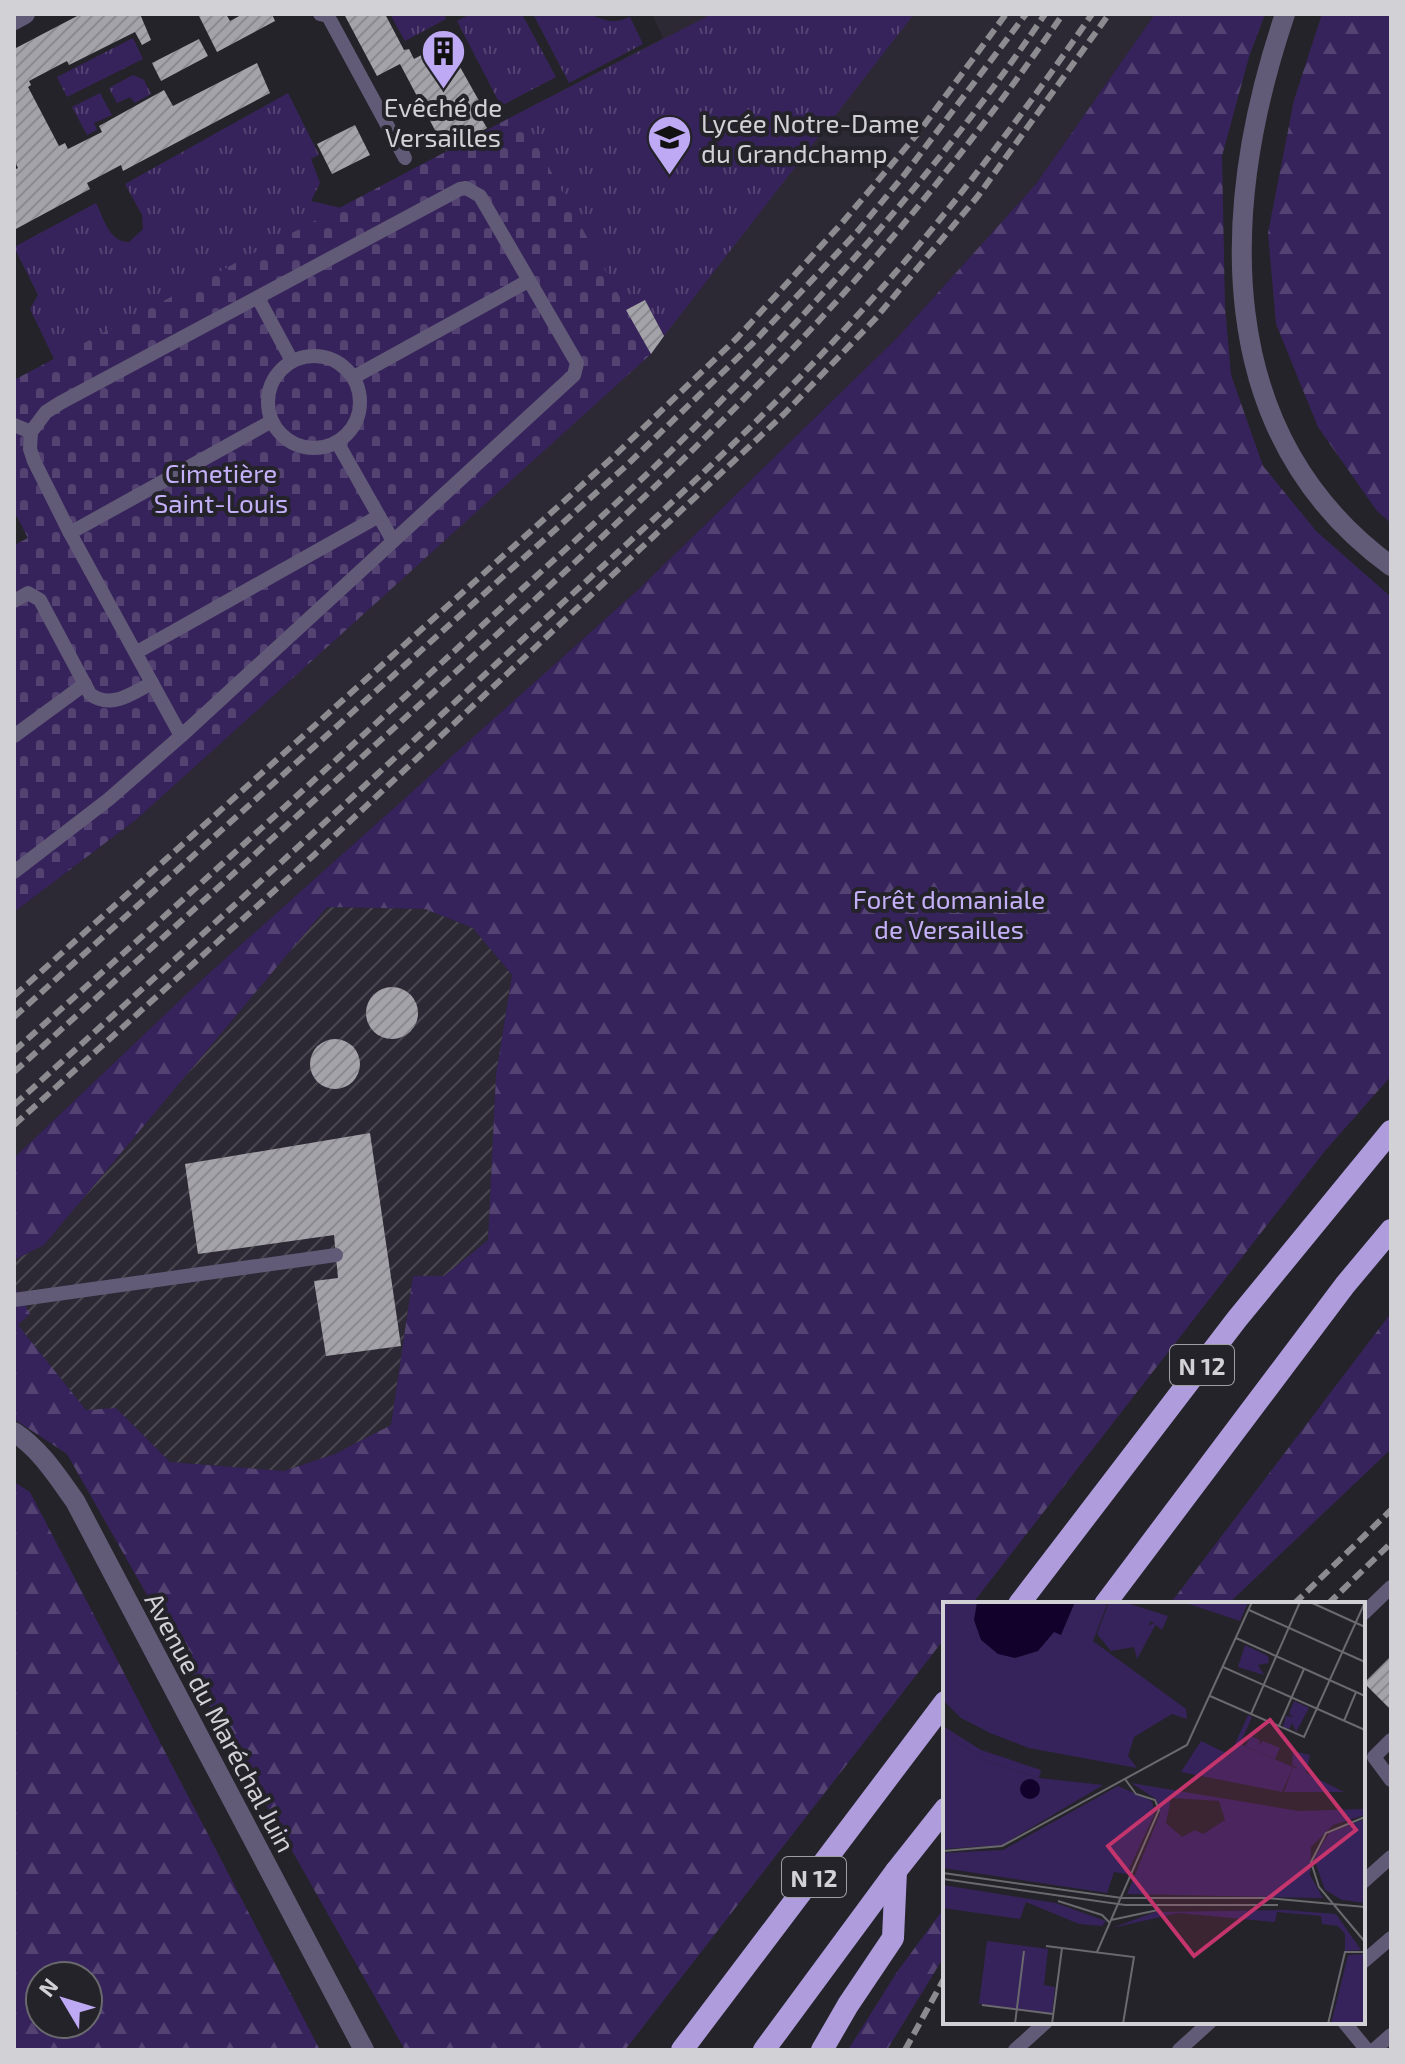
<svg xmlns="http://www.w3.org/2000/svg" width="1405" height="2064" font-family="'Exo 2',sans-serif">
  <defs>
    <pattern id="industrial-furrows" width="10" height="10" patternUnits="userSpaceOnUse" patternTransform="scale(2)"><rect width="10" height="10" fill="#2c2935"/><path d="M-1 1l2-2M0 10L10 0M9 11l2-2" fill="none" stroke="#4a4751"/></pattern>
    <pattern id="grass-tufts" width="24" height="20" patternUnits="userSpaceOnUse" patternTransform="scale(2)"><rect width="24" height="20" fill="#37235b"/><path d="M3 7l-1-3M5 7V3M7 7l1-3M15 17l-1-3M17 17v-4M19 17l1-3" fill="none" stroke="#534272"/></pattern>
    <pattern id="forest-firs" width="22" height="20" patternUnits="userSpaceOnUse" patternTransform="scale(2)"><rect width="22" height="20" fill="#37235b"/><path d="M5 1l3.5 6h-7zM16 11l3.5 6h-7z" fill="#534272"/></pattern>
    <pattern id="cemetery-stones" width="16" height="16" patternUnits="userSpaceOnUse" patternTransform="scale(2)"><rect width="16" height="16" fill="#37235b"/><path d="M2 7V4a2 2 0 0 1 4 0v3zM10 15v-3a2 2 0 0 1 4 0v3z" fill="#534272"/></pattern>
    <pattern id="building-hatch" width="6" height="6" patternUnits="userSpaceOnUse" patternTransform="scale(2)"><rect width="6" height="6" fill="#a4a3aa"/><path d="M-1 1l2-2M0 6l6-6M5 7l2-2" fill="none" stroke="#8b8a90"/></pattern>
  </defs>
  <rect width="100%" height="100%" fill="#242329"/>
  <path fill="#2c2935" d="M652,14H1155L1036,184L898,337L640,588L196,985L14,1158V912L137,819L650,354L519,113L663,38Z"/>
  <path fill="url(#industrial-furrows)" d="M327,907L425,909L473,928L512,975L496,1075L488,1240L444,1276L413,1277L391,1425L335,1454L284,1471L170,1462L116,1409L86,1410L17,1325L30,1314L14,1285V1260L44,1245Z"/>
  <g fill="url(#grass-tufts)">
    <path d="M390,14H444L446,19L405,41Z"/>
    <path d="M470,14H522L556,77L501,106L457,21Z"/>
    <path d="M533,14C549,14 570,11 586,14C605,18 608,26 630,17L643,44L569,83Z"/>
    <path d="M712,14H914L664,336L645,300L626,310L519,113Z"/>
    <path d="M133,38L143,59L67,97L57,77Z"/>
    <path d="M133,75L144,80L151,94L135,103L130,97L117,103L109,88Z"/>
    <path d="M100,93L112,115L94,123L97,130L87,135L72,107Z"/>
    <path d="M288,93L319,155L311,159L320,183L311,201L341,208L54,359L30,309L38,295L14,247L96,203C104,219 109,242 129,242L143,229L142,215L125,184Z"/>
  </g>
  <g fill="url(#forest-firs)" fill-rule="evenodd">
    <path d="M1155,14H1265L1249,57L1222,156L1225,307L1231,375L1263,466L1316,531L1391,597V1076L1324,1152L972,1604H945V1638L625,2050H405L67,1454L14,1419V1285L30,1314L18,1325L86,1410L116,1408L170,1462L284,1471L335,1454L391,1425L413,1276H444L488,1240L496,1075L512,975L473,928L425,909L327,907L44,1245L14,1260V1158L196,985L640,588L898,337L1036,184Z"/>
    <path d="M1322,14H1391V523L1377,511L1318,427L1276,324L1268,233L1294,100Z"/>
    <path d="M1391,1313V1449L1228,1604H1170Z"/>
    <path d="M14,1482L30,1492L320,2050H14ZM88,1976V2024H40V1976Z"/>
    <path d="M945,1907V1955L887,2050H848L897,1972Z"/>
  </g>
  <path fill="url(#cemetery-stones)" d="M519,113L651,354L137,819L14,912V545L28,538L14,511V380Z"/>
  <g fill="url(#building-hatch)">
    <path d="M81,14H140L151,40L142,45L135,32L69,65L67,61L29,81L31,85L28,87L59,146L65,143L68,149L102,132L99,126L164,90L173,106L257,63L270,93L123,171L121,165L87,183L90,189L14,230V170L18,168L14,160V49Z"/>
    <path d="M198,14H226L230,21L243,14H272L275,21L217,52Z"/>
    <path d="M344,14H385L404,50L409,49L414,59L446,42L487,115L481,118L487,128L446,151L400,64L377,76Z"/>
    <path d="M199,39L208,56L161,81L152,63Z"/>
    <path d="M355,125L370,155L332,174L317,144Z"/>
    <path d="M645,300L664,336L651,354L626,310Z"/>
    <circle cx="392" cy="1013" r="26"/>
    <circle cx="335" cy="1064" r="25"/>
    <path d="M370,1133L401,1346L326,1356L314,1281L338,1278L334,1235L198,1254L185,1164Z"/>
    <path d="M1391,1656V1710L1364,1683Z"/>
  </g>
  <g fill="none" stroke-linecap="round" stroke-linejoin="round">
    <g stroke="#625b77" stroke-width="14">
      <path d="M320,14L328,16L405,158"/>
      <path d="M258,298L292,361"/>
      <circle cx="314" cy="402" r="46"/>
      <path d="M354,377L528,281"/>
      <path d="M14,425L31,432"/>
      <path d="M337,442L393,541"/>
      <path d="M70,533L272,421"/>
      <path d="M14,601L28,593L40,600L90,694C111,710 132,693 152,683"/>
      <path d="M137,652L379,516"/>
      <path d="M14,736L85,684"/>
      <path d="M14,872L109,799L181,736L574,375L577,363L480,196L466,188L460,189L60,403L46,412L31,432L30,449L34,461L70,533L181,736"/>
      <path d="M14,1300L336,1255"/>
      <path d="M1363,1614L1391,1587"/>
      <path d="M1391,1740L1374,1757L1391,1780"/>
      <path d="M1363,1882L1391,1857"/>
      <path d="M1363,1962L1391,1938"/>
      <path d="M1344,2022L1367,2050"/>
      <path d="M1015,2050L1046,2022"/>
      <path d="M1179,2050L1210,2022"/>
      <path d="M1374,2050L1391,2035"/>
    </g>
    <path stroke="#625b77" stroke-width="20" d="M14,20L25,14"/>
    <g stroke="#625b77" stroke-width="20">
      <path d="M1285,14C1220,207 1209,433 1391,566"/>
      <path d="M14,1432C40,1449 57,1476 75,1501L364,2050"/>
    </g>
    <g stroke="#ae9cdc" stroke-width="22">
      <path d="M1019,1604L1237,1319L1391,1131"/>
      <path d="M1105,1604L1345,1285L1391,1230"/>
      <path d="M682,2050L945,1702"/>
      <path d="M764,2050L896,1871L945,1809"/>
      <path d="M822,2050L848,2005L893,1938L896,1871"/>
    </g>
    <g stroke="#8c8b90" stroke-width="6" stroke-dasharray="12 6" stroke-linecap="butt">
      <path d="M14,996L612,458L737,338L842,223L919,132L1006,14"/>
      <path d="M14,1017L627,465L753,343L857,232L905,174L1026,14"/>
      <path d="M14,1051C174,909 331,765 488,620C551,562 616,505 677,445C810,313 940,170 1045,14"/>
      <path d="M14,1072C152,948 289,823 426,699C546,590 666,480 779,363C883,255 978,137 1063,14"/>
      <path d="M14,1105C180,955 346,804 510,651C623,547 740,444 844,330C935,232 1016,125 1092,14"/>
      <path d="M14,1125L314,855L784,414L875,319L978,196L1109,14"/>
      <path d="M1294,1604L1391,1510"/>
      <path d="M1328,1604L1391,1543"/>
      <path d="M905,2050L945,1977"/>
    </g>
  </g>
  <defs>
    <symbol id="building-pin" viewBox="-11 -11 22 30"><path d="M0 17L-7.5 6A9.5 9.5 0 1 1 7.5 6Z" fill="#bea9f4" stroke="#242329"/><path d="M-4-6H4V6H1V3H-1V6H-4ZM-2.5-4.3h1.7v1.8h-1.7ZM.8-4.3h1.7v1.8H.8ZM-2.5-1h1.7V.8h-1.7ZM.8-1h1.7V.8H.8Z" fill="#111"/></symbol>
    <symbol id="school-pin" viewBox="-11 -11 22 30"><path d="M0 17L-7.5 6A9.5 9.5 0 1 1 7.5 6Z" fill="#bea9f4" stroke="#242329"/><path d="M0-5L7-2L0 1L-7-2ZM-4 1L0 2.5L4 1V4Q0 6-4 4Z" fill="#111"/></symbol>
  </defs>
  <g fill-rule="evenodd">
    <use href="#building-pin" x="418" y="26" width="51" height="69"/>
    <use href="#school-pin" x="644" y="112" width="51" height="69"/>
  </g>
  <g text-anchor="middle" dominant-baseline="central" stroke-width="8" stroke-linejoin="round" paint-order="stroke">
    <g fill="#242329" stroke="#9e9da1" stroke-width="2">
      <rect x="1170" y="1345" width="64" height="40" rx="6"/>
      <rect x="782" y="1857" width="64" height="40" rx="6"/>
    </g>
    <g font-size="24" font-weight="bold" fill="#d2d1d5">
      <text x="1202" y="1365">N 12</text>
      <text x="814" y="1877">N 12</text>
    </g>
    <g font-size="26" fill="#d2d1d5" stroke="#242329">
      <text x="443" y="106">Evêché de<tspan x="443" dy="30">Versailles</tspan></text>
      <text x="701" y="122" text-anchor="start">Lycée Notre-Dame<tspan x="701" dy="30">du Grandchamp</tspan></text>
    </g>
    <g font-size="26" fill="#c4b0f9" stroke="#242329">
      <text x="221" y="472">Cimetière<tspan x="221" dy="30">Saint-Louis</tspan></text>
      <text x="949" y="898">Forêt domaniale<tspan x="949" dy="30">de Versailles</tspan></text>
    </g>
    <g font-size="26" fill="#d2d1d5" stroke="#242329">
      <text transform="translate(221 1722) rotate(62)">Avenue du Maréchal Juin</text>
    </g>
  </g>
  <g transform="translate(943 1602)">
    <rect width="422" height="422" fill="#242329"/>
    <path d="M166,0H182L190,30L214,20L194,57L191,45L168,49L154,32ZM308,134L317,138L316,143L320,139L337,146L332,157L302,144ZM350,149L367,153L363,171L401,190H341L350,165L356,167L349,163ZM44,339L105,347L101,383L112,385L109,411L36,402Z" fill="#37235b"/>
    <path d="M181,0L225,14L219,28L208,19L201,32L181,30L187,20L180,11ZM0,130L43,159L96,176L160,183L59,243L0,247ZM188,181L356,209L422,207V213L390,223L368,245L367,273L380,296L184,292L217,212L213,197ZM228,196L276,199L282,218L260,232L252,228L239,235L223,221ZM175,184L209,199L212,211L184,272L171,270L164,291L0,266V251L60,248ZM422,217V301L399,298L382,288L371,257L386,231ZM0,283L113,301L163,319L159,324L136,322L83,300L77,317L0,306ZM342,308L393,312L418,348L402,349V332L395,324L379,322L378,314L334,310L332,320L235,311L169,326L212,310ZM422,352V422H388L405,353Z" fill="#37235b" fill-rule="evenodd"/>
    <path d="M305,113L309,115L297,142L350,165L339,190L238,170L258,139L287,153Z" fill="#37235b"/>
    <path d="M0,0H165L150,39L243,107L244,117L229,112L191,135L185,154L194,166L86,146L47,131L18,116L0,98ZM240,0H305L297,19ZM302,43L325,54L326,61L315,63L321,73L295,65ZM351,99L366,106L353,130L349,121L346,127L340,125L343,114L351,115L346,112ZM0,124L38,148L98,168L96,176L43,159L0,130Z" fill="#37235b"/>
    <path d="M34,0H132L118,33L111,30L95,49L72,56L55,52L38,38L31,18ZM77 187a10 10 0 1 1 20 0a10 10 0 1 1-20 0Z" fill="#12022b"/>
    <path fill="none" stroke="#6a696e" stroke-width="2" d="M367,0L422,25M306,8L422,60M293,36L422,94M280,65L422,128M267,94L361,135L422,0M308,112L357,0M401,119L413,90M336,124L361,67M422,215L383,231L368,260L376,285L422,340M0,249L59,244L244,143L309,0M0,271L179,296H324L422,305M0,277L182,303H335M115,299L159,313L167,321M168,318L215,308M103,344L191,355L180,422M154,350L216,208L212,198L193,192L182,177M39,403L110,412M72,422L81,349M109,422L119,346M385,422L402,350H422"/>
    <path fill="#c4346d" fill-opacity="0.15" stroke="#c4346d" stroke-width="4" d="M327,118L413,228L251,354L165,244Z"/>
    <rect width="422" height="422" fill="none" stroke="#d2d1d5" stroke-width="4"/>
  </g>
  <rect width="1405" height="2064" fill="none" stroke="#d2d1d5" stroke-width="32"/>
  <g transform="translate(64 2000) rotate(308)"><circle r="38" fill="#242329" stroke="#6a696e" stroke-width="2"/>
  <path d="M0-6L14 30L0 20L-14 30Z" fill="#bea9f4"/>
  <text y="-12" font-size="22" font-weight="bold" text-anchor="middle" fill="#d2d1d5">N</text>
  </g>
</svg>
